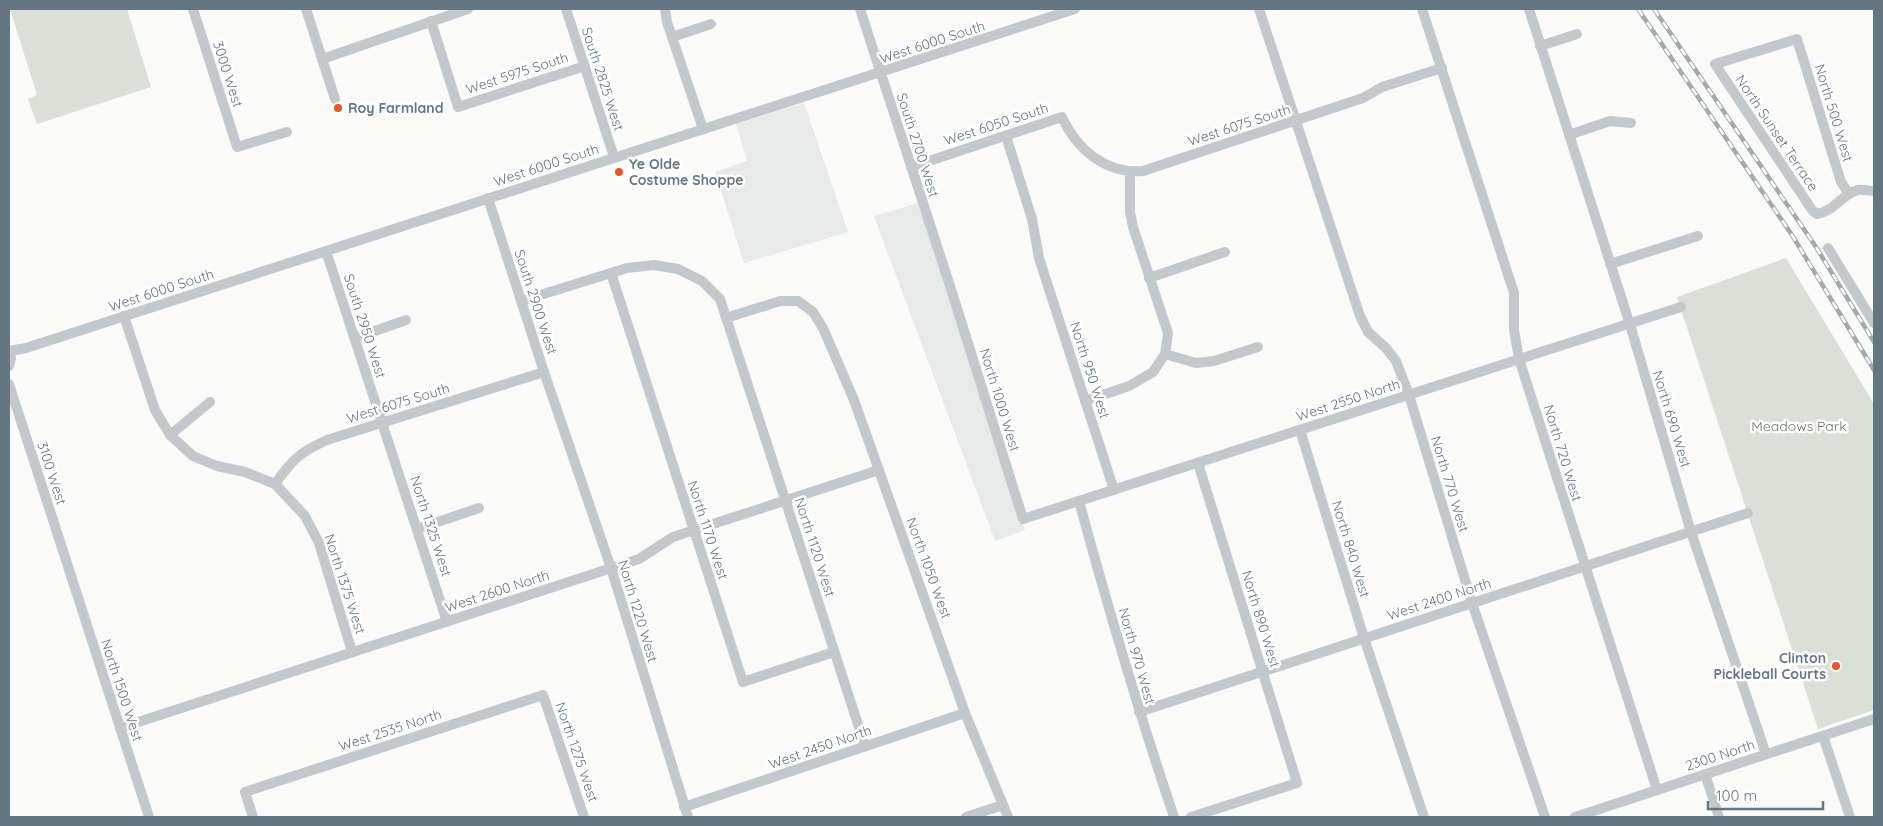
<svg xmlns="http://www.w3.org/2000/svg" width="1883" height="826" font-family="Quicksand,sans-serif">
  <rect width="100%" height="100%" fill="#fafaf8"/>
  <g fill="#e8e9e9">
    <path d="M804,103L848,232L744,263L715,172L747,161L736,124Z"/>
    <path d="M918,203L1025,530L995,541L874,216Z"/>
  </g>
  <g fill="#dadfd7">
    <path d="M10,9H127L151,87L37,124L28,99L37,95Z"/>
    <path d="M1786,258L1874,404V710L1818,729L1677,297Z"/>
  </g>
  <g fill="none" stroke-linecap="round" stroke-linejoin="round">
    <g stroke="#c3c8cc" stroke-width="10">
      <path d="M193,9L237,147L287,132"/>
      <path d="M306,9L335,99"/>
      <path d="M566,9L614,157"/>
      <path d="M665,9L667,22L703,129"/>
      <path d="M860,9L951,289L1023,519L1681,307"/>
      <path d="M1259,9L1360,316L1368,332L1386,348L1396,361L1409,395L1472,603L1545,817"/>
      <path d="M1422,9L1514,293V330L1519,359L1657,790"/>
      <path d="M1529,9L1631,328L1691,532L1766,754"/>
      <path d="M431,21L458,107L585,66"/>
      <path d="M672,37L711,24"/>
      <path d="M1540,46L1577,34"/>
      <path d="M322,59L468,9"/>
      <path d="M1569,135L1610,121L1631,123"/>
      <path d="M1006,136L1032,219L1039,258L1114,490"/>
      <path d="M911,167L1062,117C1077,150 1106,174 1143,171L1363,98L1382,87L1442,68"/>
      <path d="M1130,172V212L1133,227L1168,333L1165,354"/>
      <path d="M1849,194L1841,182L1797,39L1715,64L1812,210L1817,214C1835,211 1843,193 1858,190C1863,189 1869,191 1874,191"/>
      <path d="M488,198L544,372L611,568L688,817"/>
      <path d="M1828,248L1874,323"/>
      <path d="M326,251L447,622"/>
      <path d="M1610,264L1698,236"/>
      <path d="M611,273L743,682L834,652"/>
      <path d="M1149,278L1225,252"/>
      <path d="M521,301L627,268L654,265L678,269L702,281L720,299L865,746"/>
      <path d="M124,316L155,410L170,435L193,456L217,466L245,472L275,484L305,516L319,543L352,652"/>
      <path d="M726,318L780,301H798L813,312L823,328L854,400L965,713L1008,817"/>
      <path d="M355,338L406,320"/>
      <path d="M9,351L26,348L1075,9"/>
      <path d="M9,352L11,358L9,366"/>
      <path d="M9,384L149,817"/>
      <path d="M1085,401L1129,386L1153,372L1165,354L1196,363L1214,361L1258,347"/>
      <path d="M1300,430L1364,638L1424,817"/>
      <path d="M170,435L210,402"/>
      <path d="M275,484C292,460 300,452 327,440L544,372"/>
      <path d="M1079,501C1108,608 1139,713 1174,817"/>
      <path d="M417,529L479,508"/>
      <path d="M1139,712L1748,513"/>
      <path d="M120,728L639,559L673,537L879,470"/>
      <path d="M1823,736L1850,817"/>
      <path d="M1705,774L1719,817"/>
      <path d="M684,807L965,713"/>
      <path d="M253,817L245,792L543,695L584,817"/>
      <path d="M966,817L1003,805"/>
      <path d="M1191,817L1297,783L1198,463"/>
      <path d="M1575,817L1874,719"/>
    </g>
    <defs>
      <g id="rail">
        <path d="M1638,9L1792,235L1874,370"/>
        <path d="M1654,9L1816,247L1874,342"/>
      </g>
    </defs>
    <use href="#rail" stroke="#a2aab0" stroke-width="4.5"/>
    <use href="#rail" stroke="#fff" stroke-width="2.5" stroke-dasharray="8" stroke-linecap="butt"/>
  </g>
  <g fill="#e4572e" stroke="#fff" stroke-width="2">
    <circle cx="338" cy="108" r="5"/>
    <circle cx="619" cy="172" r="5"/>
    <circle cx="1836" cy="666" r="5"/>
  </g>
  <g text-anchor="middle" dominant-baseline="central" stroke-width="5" stroke-linejoin="round" paint-order="stroke">
    <g font-size="14" fill="#657683" stroke="#fff">
      <text transform="translate(932 42) rotate(-18)">West 6000 South</text>
      <text transform="translate(517 73) rotate(-18)">West 5975 South</text>
      <text transform="translate(228 74) rotate(72)">3000 West</text>
      <text transform="translate(603 79) rotate(72)">South 2825 West</text>
      <text transform="translate(1834 113) rotate(73)">North 500 West</text>
      <text transform="translate(996 124) rotate(-18)">West 6050 South</text>
      <text transform="translate(1239 125) rotate(-18)">West 6075 South</text>
      <text transform="translate(1777 133) rotate(56)">North Sunset Terrace</text>
      <text transform="translate(918 145) rotate(72)">South 2700 West</text>
      <text transform="translate(546 165) rotate(-18)">West 6000 South</text>
      <text transform="translate(161 290) rotate(-18)">West 6000 South</text>
      <text transform="translate(536 302) rotate(72)">South 2900 West</text>
      <text transform="translate(365 326) rotate(72)">South 2950 West</text>
      <text transform="translate(1090 370) rotate(72)">North 950 West</text>
      <text transform="translate(1000 400) rotate(73)">North 1000 West</text>
      <text transform="translate(1348 400) rotate(-18)">West 2550 North</text>
      <text transform="translate(398 403) rotate(-17)">West 6075 South</text>
      <text transform="translate(1672 419) rotate(73)">North 690 West</text>
      <text transform="translate(1563 453) rotate(73)">North 720 West</text>
      <text transform="translate(52 473) rotate(72)">3100 West</text>
      <text transform="translate(1450 484) rotate(73)">North 770 West</text>
      <text transform="translate(431 526) rotate(72)">North 1325 West</text>
      <text transform="translate(708 530) rotate(72)">North 1170 West</text>
      <text transform="translate(815 547) rotate(72)">North 1120 West</text>
      <text transform="translate(1351 549) rotate(73)">North 840 West</text>
      <text transform="translate(929 568) rotate(70)">North 1050 West</text>
      <text transform="translate(345 584) rotate(72)">North 1375 West</text>
      <text transform="translate(497 591) rotate(-18)">West 2600 North</text>
      <text transform="translate(1439 599) rotate(-18)">West 2400 North</text>
      <text transform="translate(638 611) rotate(73)">North 1220 West</text>
      <text transform="translate(1261 619) rotate(73)">North 890 West</text>
      <text transform="translate(1137 656) rotate(74)">North 970 West</text>
      <text transform="translate(122 690) rotate(72)">North 1500 West</text>
      <text transform="translate(390 730) rotate(-18)">West 2535 North</text>
      <text transform="translate(820 747) rotate(-19)">West 2450 North</text>
      <text transform="translate(577 752) rotate(71)">North 1275 West</text>
      <text transform="translate(1720 755) rotate(-18)">2300 North</text>
    </g>
    <g font-size="14" font-weight="bold" fill="#657683" stroke="#fff" text-anchor="start">
      <text x="348" y="108">Roy Farmland</text>
      <text x="629" y="164">Ye Olde<tspan x="629" dy="16">Costume Shoppe</tspan></text>
      <text x="1826" y="658" text-anchor="end">Clinton<tspan x="1826" dy="16">Pickleball Courts</tspan></text>
    </g>
    <g font-size="14" fill="#687a64" stroke="#fff">
      <text x="1799" y="426">Meadows Park</text>
    </g>
  </g>
  <rect width="1883" height="826" fill="none" stroke="#657683" stroke-width="20"/>
  <path d="M1708 801v8h115v-8" fill="none" stroke="#657683" stroke-width="2.5"/>
  <text x="1716" y="801" font-size="15" fill="#657683" stroke="#ffffff" stroke-width="4" paint-order="stroke">100 m</text>
</svg>
